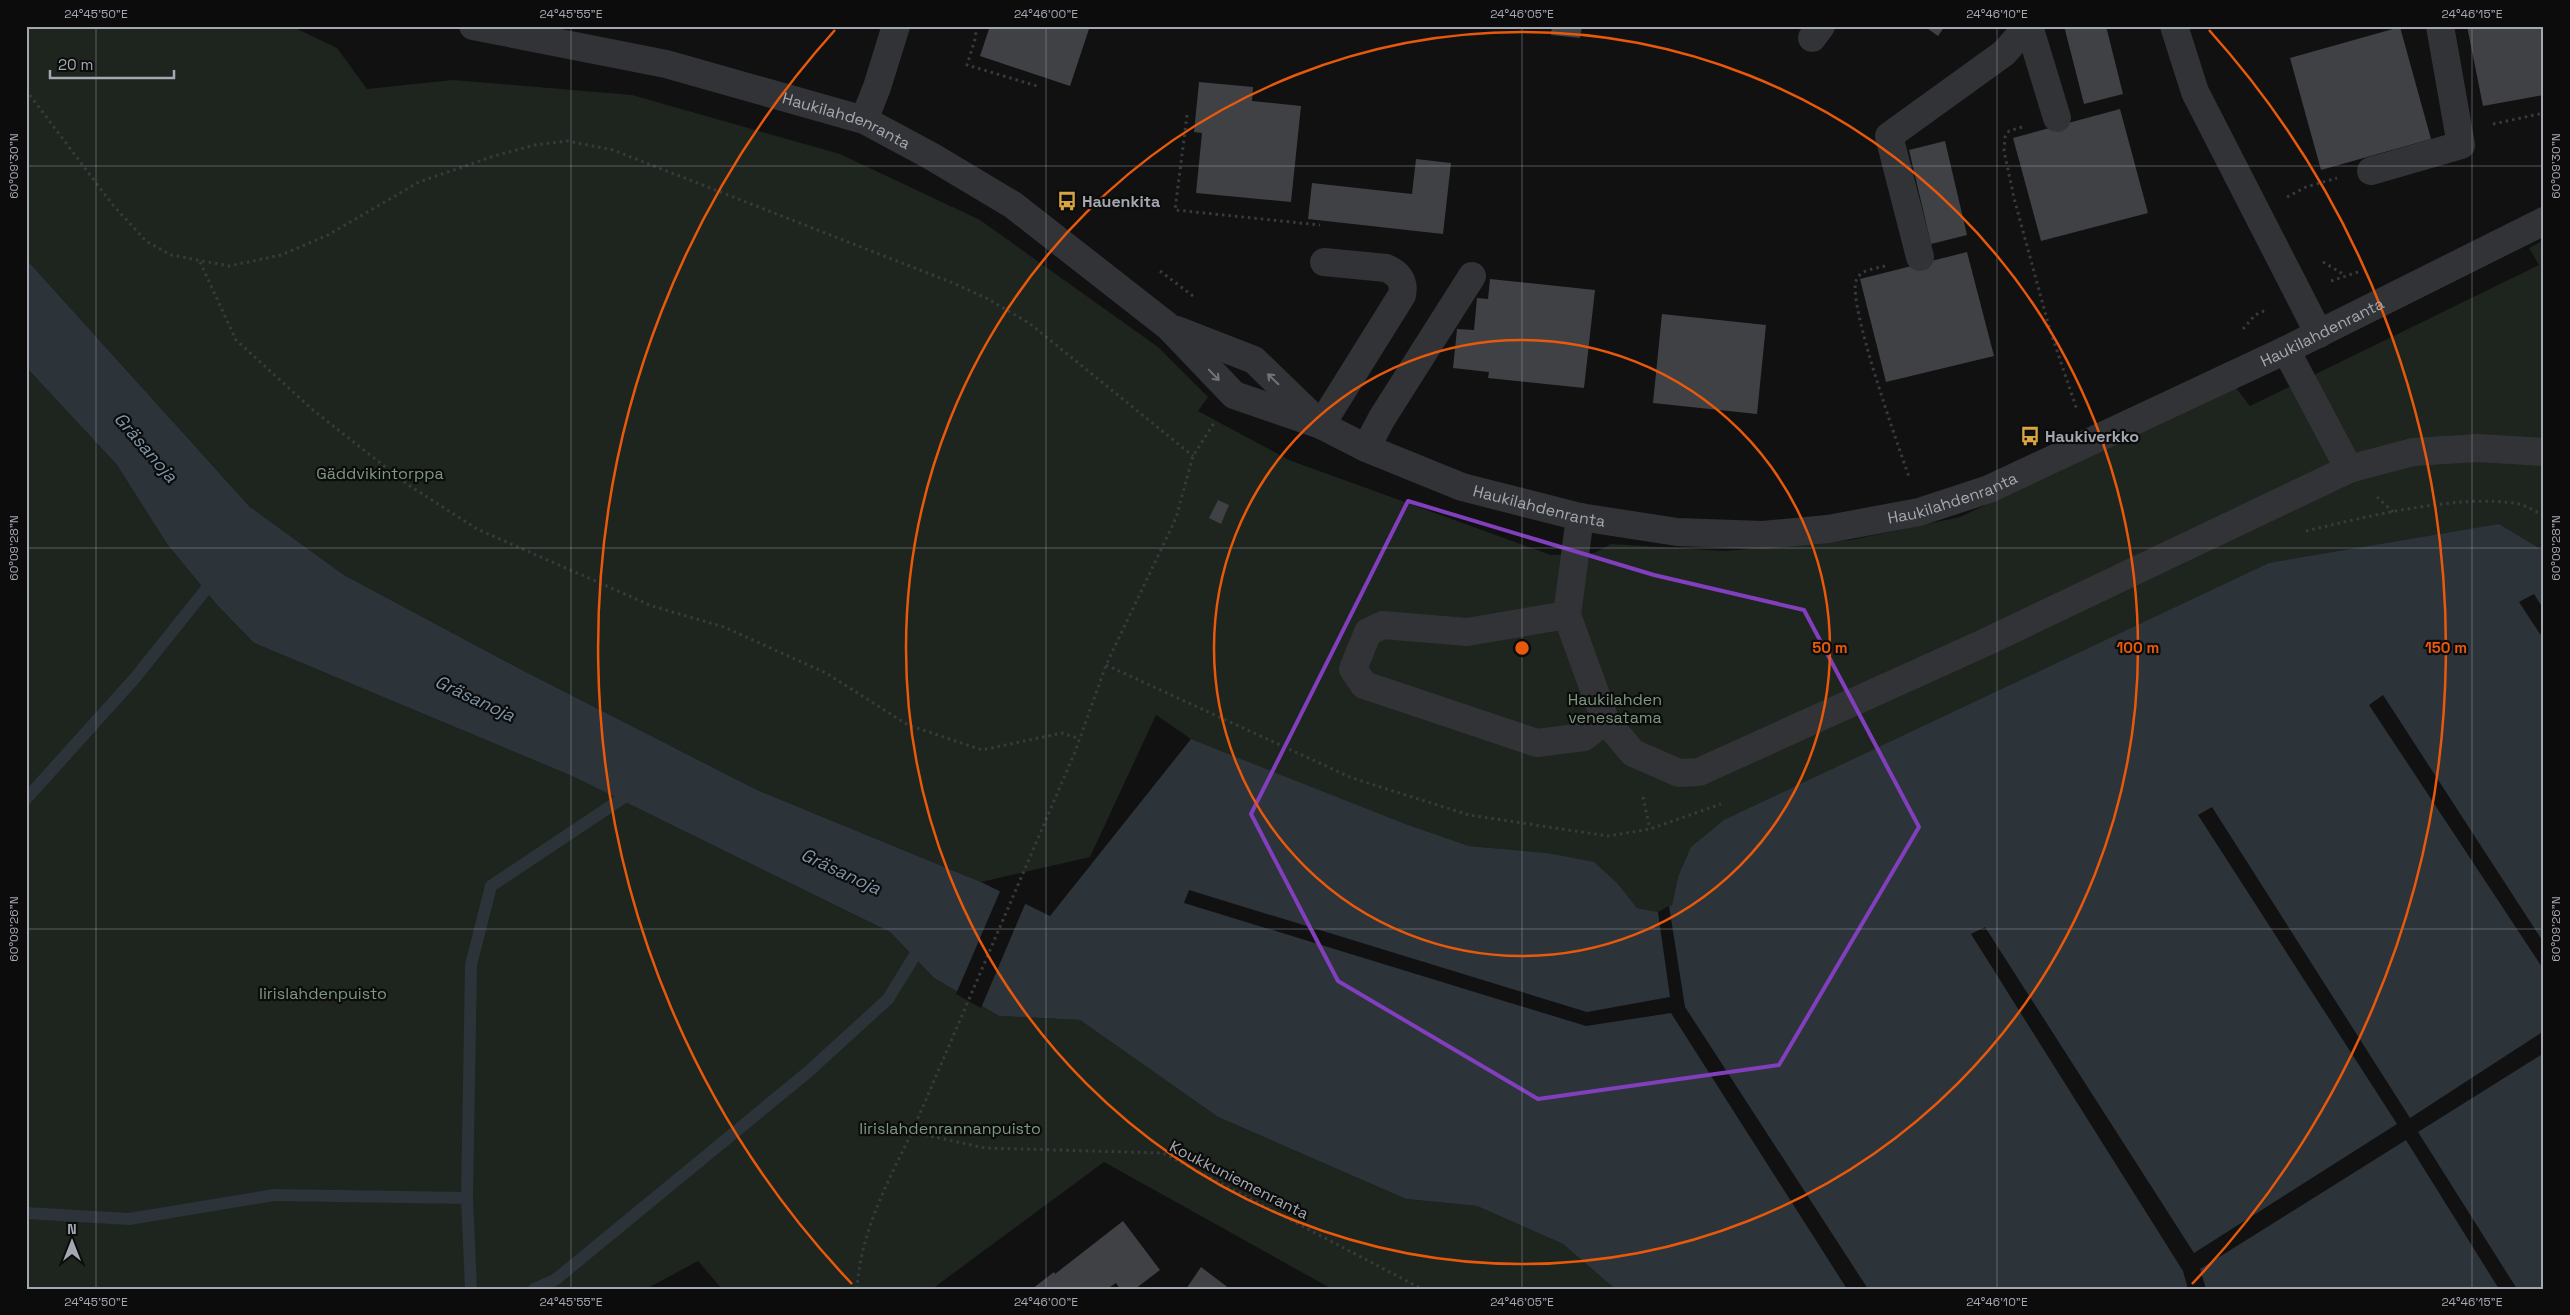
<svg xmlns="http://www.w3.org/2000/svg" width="2570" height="1315" font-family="'Space Grotesk',sans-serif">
  <rect width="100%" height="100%" fill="#111112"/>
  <g fill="#1e241e">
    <path d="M26,26H291L337,48L367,89L453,80L632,95L840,154L980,220L1158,347L1208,397L1198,411L1289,460L1551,555L1594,553L1611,544L1725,551L1851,540L1960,517L2236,388L2250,406L2539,265L2529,248L2544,240V551L2498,524L1678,877L1672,905L1658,912L1637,908L1619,885L1547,853L1469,846L1405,825L1191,739L1156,715L1090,857L981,882L757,790L520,669L344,575L249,506L26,259Z"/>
    <path d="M26,367L117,465L167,544L218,606L254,643L572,776L890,932L934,978L999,1016L1080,1020L1218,1117L1406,1199L1477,1206L1563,1244L1615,1289H1332L1104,1162L932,1289H722L698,1261L646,1289H26Z"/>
  </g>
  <path fill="#2c3339" d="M26,259L249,506L344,575L520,669L757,790L981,882L1050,916L1191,739L1405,824L1469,846L1547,853L1594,862L1619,885L1637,908L1658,912L1672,905L1678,877L1691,847L1724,820L2269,563L2499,524L2544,551V1289H1615L1563,1244L1477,1206L1406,1199L1218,1117L1080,1020L999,1016L934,978L890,932L572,776L254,643L218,606L167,544L117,465L26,367Z"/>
  <g fill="#111112">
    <path d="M2534,594L2544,610V640L2519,602Z"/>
    <path d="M2383,695L2544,943V970L2369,705Z"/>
    <path d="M2212,807L2410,1118L2544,1031V1053L2418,1132L2517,1289H2499L2406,1140L2200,1269L2206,1289H2188L2183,1271L1971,934L1985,927L2194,1253L2397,1124L2198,815Z"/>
    <path d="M1001,889L1026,902L981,1008L956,994Z"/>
    <path d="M1189,890L1587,1012L1670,997L1658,912L1669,906L1685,1007L1868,1289H1847L1671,1013L1586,1026L1184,903Z"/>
  </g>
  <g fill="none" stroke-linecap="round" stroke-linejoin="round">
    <g stroke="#2c3339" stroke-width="12">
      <path d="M26,799L135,678L215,578"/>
      <path d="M467,1198L471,965L491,886L635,790"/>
      <path d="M26,1213L129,1219L274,1195L467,1198L471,1289"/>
      <path d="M534,1289L555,1280L808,1072L888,999L923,942"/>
    </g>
  </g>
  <g fill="#404145">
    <path d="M990,26H1090L1070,86L980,56Z"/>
    <path d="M1552,26H1582L1580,38L1551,35Z"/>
    <path d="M1924,26H1945L1938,36Z"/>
    <path d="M2064,26H2106L2123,94L2084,104Z"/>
    <path d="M2467,26H2544V95L2483,106Z"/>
    <path d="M2400,27L2431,139L2321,170L2290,58Z"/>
    <path d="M1199,82L1253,87L1252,101L1301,106L1291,202L1196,193L1202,133L1194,132Z"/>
    <path d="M2120,109L2148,213L2041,241L2013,138Z"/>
    <path d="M1945,141L1967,235L1931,244L1909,150Z"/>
    <path d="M1416,159L1451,163L1443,234L1308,219L1312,183L1412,194Z"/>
    <path d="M1967,252L1994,356L1886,382L1860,279Z"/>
    <path d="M1490,279L1595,290L1584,388L1488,378L1489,372L1453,368L1457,329L1474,330L1477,298L1488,299Z"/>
    <path d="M1662,314L1766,325L1757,414L1653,403Z"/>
    <path d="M1218,500L1229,505L1221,524L1209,518Z"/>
    <path d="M1123,1221L1160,1270L1135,1289H1120L1116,1283L1107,1289H1032L1054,1272L1055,1274Z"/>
    <path d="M1201,1267L1230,1289H1186Z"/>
  </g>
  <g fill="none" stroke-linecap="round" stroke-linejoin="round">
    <g stroke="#383a3d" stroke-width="3" stroke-dasharray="2.5 4" stroke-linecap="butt">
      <path d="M975,26L976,36L967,65L1037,86"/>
      <path d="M26,90L112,204L146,241L171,255L229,266L281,255L328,235L419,182L494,156L535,145L567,141L613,150L953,283L986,298L1029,323L1193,456"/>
      <path d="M1187,115L1175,210L1320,225"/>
      <path d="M2493,124L2544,113"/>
      <path d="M2022,127L2009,131L2005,137L2004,151L2014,198L2049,327L2077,410"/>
      <path d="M2287,197L2306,187L2337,178"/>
      <path d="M200,262L236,340L313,410L407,484L477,529L652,606L724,627L826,673L908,725L982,750L1062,733L1080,739"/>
      <path d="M2323,262L2343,274"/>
      <path d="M1885,266C1875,269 1860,269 1856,281C1848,305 1898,445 1909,477"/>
      <path d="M1160,271L1193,296"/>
      <path d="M2331,281L2361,271"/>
      <path d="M2243,329L2255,315L2266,310"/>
      <path d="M2377,497L2393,512"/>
      <path d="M2306,531C2365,517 2460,493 2519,504C2527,506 2536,512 2544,515"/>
      <path d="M1106,665L1352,778L1469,815L1608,836L1650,829L1721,804"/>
      <path d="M1643,797L1650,829"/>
      <path d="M912,1132L985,1148L1163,1153L1422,1289"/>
      <path d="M857,1289C860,1234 888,1181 912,1132L1075,752L1106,665L1176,518L1193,456L1214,423"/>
    </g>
    <g stroke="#323336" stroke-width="28">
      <path id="s1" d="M473,26L666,64L864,120L931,156L1013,205L1169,327L1234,395L1321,425L1366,448L1462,487L1580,517L1677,532L1763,535L1828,529L1919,512L1989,489L2286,350L2544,221"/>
      <path d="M2029,26L2057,118"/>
      <path d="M2174,26L2195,92L2319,334"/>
      <path d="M1812,38L1821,26"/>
      <path d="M864,120L877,87L896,26"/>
      <path d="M2371,171L2461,145L2440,26"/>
      <path d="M1920,257L1889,136L2004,53L2028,26"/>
      <path d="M1177,330L1254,360L1315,419"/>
      <path d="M2286,350L2349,469"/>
      <path d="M1321,425L1402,295C1405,281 1398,273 1386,268L1324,262"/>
      <path d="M1366,448L1382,418L1472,276"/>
      <path d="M1580,517L1567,615L1605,720L1633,753L1679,773L1699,772L1986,642L2349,469L2413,452L2478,448L2544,452"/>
      <path d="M1567,615L1467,632L1383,625L1368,632L1353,669L1364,685L1537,743L1584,737L1605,720"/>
    </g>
  </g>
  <defs><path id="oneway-shaft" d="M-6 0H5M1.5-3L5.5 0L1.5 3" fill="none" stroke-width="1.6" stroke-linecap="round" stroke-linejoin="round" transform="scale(1.25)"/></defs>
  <g stroke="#71737a">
    <use href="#oneway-shaft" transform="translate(1214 375) rotate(46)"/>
    <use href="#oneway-shaft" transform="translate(1273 379) rotate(-136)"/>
  </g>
  <path fill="none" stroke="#813fbd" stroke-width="4" stroke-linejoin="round" d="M1408,501L1654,575L1804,610L1919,827L1779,1065L1538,1099L1338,981L1251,814Z"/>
  <path fill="none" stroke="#a4a8b1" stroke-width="1" stroke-opacity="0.45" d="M96,26V1289M571,26V1289M1046,26V1289M1522,26V1289M1997,26V1289M2472,26V1289M26,166H2544M26,548H2544M26,929H2544"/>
  <g fill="none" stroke="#e8590c" stroke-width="2.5">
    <circle cx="1522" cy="648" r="308"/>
    <circle cx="1522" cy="648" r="616"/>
    <path d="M852 1284A924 924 0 0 1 835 30M2209 30A924 924 0 0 1 2192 1284"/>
  </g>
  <defs>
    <symbol id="bus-bare" viewBox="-9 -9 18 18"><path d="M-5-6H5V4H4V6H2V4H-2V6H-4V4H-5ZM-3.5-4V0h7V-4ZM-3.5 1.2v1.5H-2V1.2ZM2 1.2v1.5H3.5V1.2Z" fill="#d9a542" stroke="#0c0c0d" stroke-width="2.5" paint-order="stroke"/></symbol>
  </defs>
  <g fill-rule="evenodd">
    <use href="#bus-bare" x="1053" y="187" width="28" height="28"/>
    <use href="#bus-bare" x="2016" y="422" width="28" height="28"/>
  </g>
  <g text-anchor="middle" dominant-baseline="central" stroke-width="4.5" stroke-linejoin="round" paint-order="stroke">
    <g font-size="16" fill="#a4a8b1" stroke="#0c0c0d">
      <text stroke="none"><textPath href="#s1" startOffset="386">Haukilahdenranta</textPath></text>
      <text stroke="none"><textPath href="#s1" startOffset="2018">Haukilahdenranta</textPath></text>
      <text stroke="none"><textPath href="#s1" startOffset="1612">Haukilahdenranta</textPath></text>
      <text stroke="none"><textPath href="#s1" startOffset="1192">Haukilahdenranta</textPath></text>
      <text transform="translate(1239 1180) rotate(27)">Koukkuniemenranta</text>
    </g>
    <g font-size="16" font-weight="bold" fill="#a4a8b1" stroke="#0c0c0d" text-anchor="start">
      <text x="1082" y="201">Hauenkita</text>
      <text x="2045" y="436">Haukiverkko</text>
    </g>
    <g font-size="16" fill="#7d997f" stroke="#0c0c0d">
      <text x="380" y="473">Gäddvikintorppa</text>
      <text x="1615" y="699">Haukilahden<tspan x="1615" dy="18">venesatama</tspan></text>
      <text x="323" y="993">Iirislahdenpuisto</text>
      <text x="950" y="1128">Iirislahdenrannanpuisto</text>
    </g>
    <g font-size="18" font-style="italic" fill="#7f95a8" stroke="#0c0c0d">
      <text transform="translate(146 447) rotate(49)">Gräsanoja</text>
      <text transform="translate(475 698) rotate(25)">Gräsanoja</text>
      <text transform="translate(841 871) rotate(25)">Gräsanoja</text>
    </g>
  </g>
  <circle cx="1522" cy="648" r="8" fill="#e8590c" stroke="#0c0c0d" stroke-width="2.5"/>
  <g font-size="15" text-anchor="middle" font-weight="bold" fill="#e8590c" stroke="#0c0c0d" stroke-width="4.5" stroke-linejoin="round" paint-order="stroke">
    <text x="1830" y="653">50 m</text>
    <text x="2138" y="653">100 m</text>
    <text x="2446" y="653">150 m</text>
  </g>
  <rect width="2570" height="1315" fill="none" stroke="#0c0c0d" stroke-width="55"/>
  <g transform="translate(72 1242)" stroke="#0c0c0d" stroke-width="4" paint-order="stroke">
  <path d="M0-4L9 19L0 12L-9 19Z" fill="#a4a8b1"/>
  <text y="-8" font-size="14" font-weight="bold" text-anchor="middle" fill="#a4a8b1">N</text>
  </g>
  <path d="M50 70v8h124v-8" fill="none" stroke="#a4a8b1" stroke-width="2.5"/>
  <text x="58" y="70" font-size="15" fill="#a4a8b1" stroke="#0c0c0d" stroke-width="4" paint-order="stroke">20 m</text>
  <rect x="28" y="28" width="2514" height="1260" fill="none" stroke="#a4a8b1" stroke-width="2"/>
  <g font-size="12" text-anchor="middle" fill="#a4a8b1">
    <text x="96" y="18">24°45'50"E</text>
    <text x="571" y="18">24°45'55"E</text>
    <text x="1046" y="18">24°46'00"E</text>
    <text x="1522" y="18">24°46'05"E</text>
    <text x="1997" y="18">24°46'10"E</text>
    <text x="2472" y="18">24°46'15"E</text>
    <text transform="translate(14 166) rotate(-90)" y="4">60°09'30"N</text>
    <text transform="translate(2556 166) rotate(-90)" y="4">60°09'30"N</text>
    <text transform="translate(14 548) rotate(-90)" y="4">60°09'28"N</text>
    <text transform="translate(2556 548) rotate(-90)" y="4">60°09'28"N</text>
    <text transform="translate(14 929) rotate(-90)" y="4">60°09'26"N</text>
    <text transform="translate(2556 929) rotate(-90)" y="4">60°09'26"N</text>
    <text x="96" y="1306">24°45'50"E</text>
    <text x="571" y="1306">24°45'55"E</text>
    <text x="1046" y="1306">24°46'00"E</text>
    <text x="1522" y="1306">24°46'05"E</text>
    <text x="1997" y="1306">24°46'10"E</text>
    <text x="2472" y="1306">24°46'15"E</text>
  </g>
</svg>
